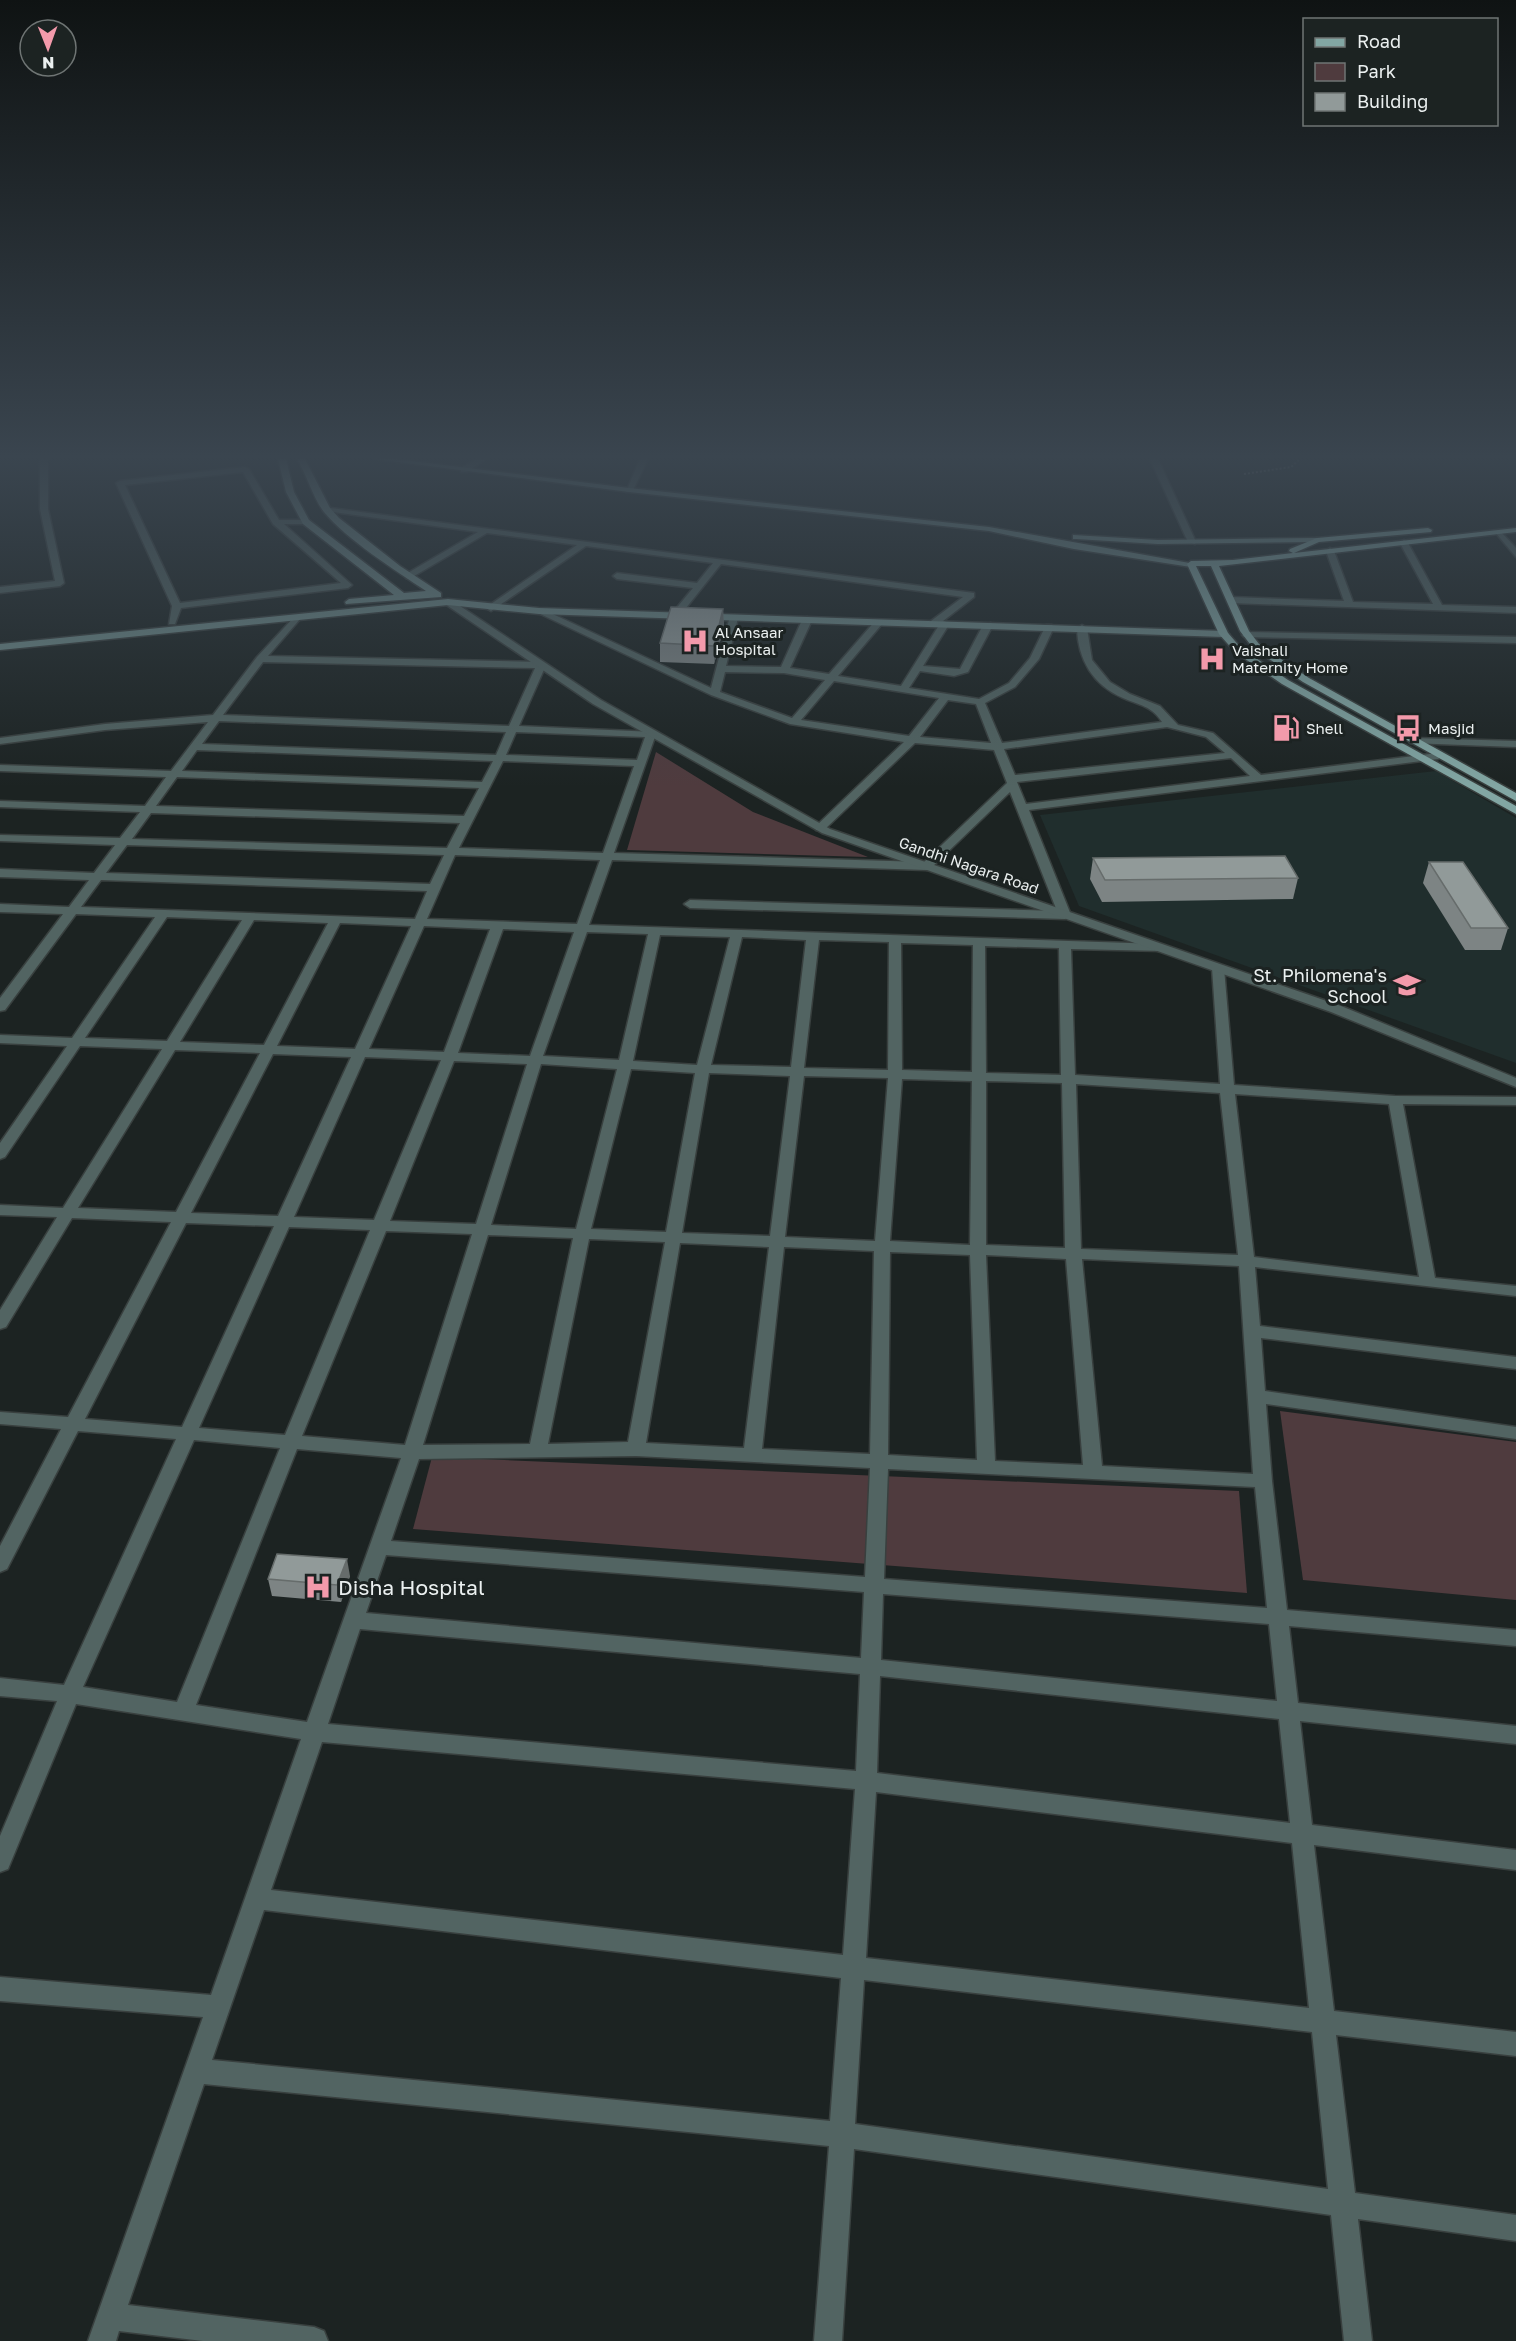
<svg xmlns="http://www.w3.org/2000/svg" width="1516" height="2341" font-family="'Golos Text',sans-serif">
  <rect width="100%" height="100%" fill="#1c2322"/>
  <path fill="#202e2d" d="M1436,771L1516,818V1063L1079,906L1040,815Z"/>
  <g fill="#4f3b3e">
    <path d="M656,752L753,812L868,857L627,850Z"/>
    <path d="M1280,1411L1516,1442V1600L1303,1580Z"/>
    <path d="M432,1457L1239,1491L1247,1593L413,1529Z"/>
  </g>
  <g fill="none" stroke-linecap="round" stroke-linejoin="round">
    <defs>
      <g id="service">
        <path d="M40,459H48V509L64,583L60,586L0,593V587L55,581L40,509Z"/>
        <path d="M477,459H486L467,472H461V468Z"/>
        <path d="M640,459H648L633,490L626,492Z"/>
        <path d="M1150,459H1158L1196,542L1195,544L1188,542Z"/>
        <path d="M245,467L249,469L279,520H309L310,522L306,524H284L352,585L348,588L181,608L175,624H169L172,606L116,483L120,481ZM243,472L273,524L341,583L180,603L125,485Z"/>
      </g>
      <g id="minor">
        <path d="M323,507L974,593V597L943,621L950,623L923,666L960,669L983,625L991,623L993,625L968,672L954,676L920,671L909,688L979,699L1009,683L1030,658L1046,625H1052L1054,627L1039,659L1015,687L985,703L1002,743L1162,722C1152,706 1139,705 1123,698C1093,685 1078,660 1077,628L1082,625L1087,628L1092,660L1110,682L1130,694L1160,706L1178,725L1213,733L1261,775L1438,753L1443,756L1438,759L1029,810L1071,915L1065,919L690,908L684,904L690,900L1057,911L1010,792L931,868L927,870L612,860L589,925L1160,944L1166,948L1164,951L1071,949L1075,1075L1220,1084L1212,968L1218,964L1224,968L1234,1085L1395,1096L1516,1097V1105L1403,1104L1435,1278L1516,1286V1296L1255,1267L1260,1326L1516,1357V1369L1261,1338L1265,1391L1516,1427V1439L1266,1404L1272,1481L1287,1610L1516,1630V1646L1289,1626L1298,1703L1516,1726V1744L1300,1721L1312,1825L1516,1850V1870L1314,1845L1334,2011L1516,2032V2056L1336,2035L1355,2193L1516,2215V2241L1358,2219L1372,2341H1344L1331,2215L854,2149L842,2341H814L829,2146L204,2084L128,2305L314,2327L324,2331L328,2341H203L119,2331L116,2341H88L203,2017L0,2001V1977L211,1995L301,1739L76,1704L8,1869L0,1872V1836L57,1701L0,1696V1678L64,1685L176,1439L78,1431L7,1569L0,1572V1546L61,1429L0,1424V1412L68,1417L171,1222L72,1218L6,1327L0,1329V1310L57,1217L0,1215V1205L63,1208L162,1049L80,1046L5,1157L0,1159V1143L67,1046L0,1043V1035L72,1038L155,917L76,914L5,1010L0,1011V998L63,914L0,912V904L69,907L89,880L0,877V869L94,873L115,845L0,841V835L120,838L140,812L0,807V801L145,806L166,777L0,771V765L171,771L208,722L105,730L0,744V738L105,724L213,715L257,657L296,615L301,618L268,656L541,662L546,665L519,726L655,732L656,734L614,853L924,862L1007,783L994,750L915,743L824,830H816V826L904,742L790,724L711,695L534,611L542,609L711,688L730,616L738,618L726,666L781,667L802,620L807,617L812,620L790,668L829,674L876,620H882V624L838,676L901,686L941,622L934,626L931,625V621L963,597L721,564L678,618L675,619L670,616L693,588L617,579L613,576L617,573L697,583L713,563L586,546L491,611L486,608L488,606L577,545L487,533L409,579L406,578V574L478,532L326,511H323ZM263,662L535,668L509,726L223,715ZM725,672L784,673L825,680L792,718L720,692ZM834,681L939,698L909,736L801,720ZM948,700L976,704L991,743L920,737ZM219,721L506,732L496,755L202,744ZM1167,727L1206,737L1225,753L1015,775L1004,749ZM516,732L645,737L637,760L506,755ZM197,750L493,761L482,782L182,771ZM1231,758L1250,776L1026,804L1017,782ZM503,761L634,766L603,853L459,848ZM177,777L479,788L464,816L156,806ZM151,813L460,823L447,848L132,839ZM127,845L444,855L430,884L106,873ZM455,855L600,860L577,924L427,919ZM101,880L427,891L415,919L81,907ZM167,917L242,920L167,1041L85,1038ZM254,920L328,923L264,1045L180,1042ZM340,923L411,926L355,1049L277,1046ZM424,926L490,929L444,1052L369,1049ZM503,929L574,932L530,1056L458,1053ZM587,932L648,934L619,1060L543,1056ZM660,935L730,937L697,1065L633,1061ZM742,937L806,940L791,1067L711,1065ZM819,940L889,942L888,1070L804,1068ZM901,943L973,945L972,1072L902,1070ZM985,946L1059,948L1061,1075L986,1073ZM175,1050L260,1053L176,1212L78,1208ZM273,1054L351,1057L278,1216L191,1213ZM365,1057L441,1060L374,1220L294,1217ZM454,1061L527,1064L476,1224L390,1221ZM541,1064L617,1069L576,1229L491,1225ZM631,1069L695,1073L666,1232L591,1229ZM709,1073L790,1076L770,1236L682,1233ZM804,1076L888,1078L875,1241L785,1237ZM902,1079L972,1081L970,1245L890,1241ZM986,1081L1062,1083L1065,1248L986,1245ZM1076,1084L1220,1093L1238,1255L1081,1249ZM1235,1094L1389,1104L1419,1277L1254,1257ZM186,1223L274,1226L182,1427L85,1419ZM289,1227L370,1230L285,1435L199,1428ZM386,1231L472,1234L405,1445L302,1436ZM488,1235L573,1238L530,1444L423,1445ZM589,1239L665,1242L628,1442L548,1444ZM680,1243L769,1247L744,1448L646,1443ZM784,1247L874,1251L870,1454L762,1449ZM890,1252L970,1255L977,1460L888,1455ZM986,1255L1066,1259L1083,1465L995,1461ZM1082,1259L1239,1266L1253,1474L1102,1466ZM194,1440L280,1448L177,1702L83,1687ZM297,1449L401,1458L307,1722L196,1705ZM636,1456L870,1468L865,1577L391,1541L419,1459ZM888,1469L1255,1487L1267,1608L884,1579ZM386,1555L864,1592L861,1658L366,1613ZM883,1594L1269,1624L1277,1701L881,1660ZM360,1629L860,1674L856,1771L328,1724ZM880,1676L1279,1719L1290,1823L877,1773ZM322,1742L855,1789L843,1955L271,1890ZM876,1792L1292,1843L1309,2008L866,1958ZM264,1910L841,1978L830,2121L212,2060ZM864,1980L1312,2032L1328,2189L855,2124Z"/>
        <path d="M1499,530L1516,548V557L1495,532Z"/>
        <path d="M1404,540L1408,543L1442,605L1516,607V613L1231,603L1227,600L1231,597L1344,601L1326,551L1330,548L1334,551L1353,602L1433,604L1400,543Z"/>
        <path d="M1414,738L1516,741V747L1410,743L1409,741Z"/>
      </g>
      <g id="tertiary">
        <path d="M445,600H451L601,700L830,829L1341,1006L1516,1078V1087L1331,1012L822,833L593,704L445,604Z"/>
        <path d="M1247,632L1516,637V643L1244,637L1242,635Z"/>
      </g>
      <g id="secondary">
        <path d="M278,459H286L294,492L309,520L404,593L426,591C396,571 346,539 324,512C313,498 307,475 297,459H305L330,508L339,518L400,566L441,593V597L346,604L345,602L349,599L394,595L303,524L286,492Z"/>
        <path d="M375,459H396L629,488L989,527L1195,564L1191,567L1074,549L989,531L629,492Z"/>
        <path d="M1073,535L1158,540L1317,538L1321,540L1317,542L1158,544L1076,539H1073Z"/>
        <path d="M448,599L539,608L1224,631L1229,634L1224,637L539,614L448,605L0,650V644Z"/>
      </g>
      <path id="primary" d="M1428,528L1432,530L1431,532L1319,542L1294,553L1516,528V532L1219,566L1249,631L1259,644L1309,678L1516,793V801L1303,682L1253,648L1240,631L1211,566H1196L1228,633L1241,648L1288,680L1516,806V814L1282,684L1235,652L1219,634L1187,564L1191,561L1233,560L1293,553L1289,551L1290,549L1317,538Z"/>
    </defs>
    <use href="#service" stroke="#39403f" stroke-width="3"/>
    <use href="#minor" stroke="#39403f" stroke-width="3"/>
    <use href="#tertiary" stroke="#39403f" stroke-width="3"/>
    <use href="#secondary" stroke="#39403f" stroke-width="3"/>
    <use href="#primary" stroke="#39403f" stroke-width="3"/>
    <path stroke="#8a9090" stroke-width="2" stroke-dasharray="2 2" stroke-linecap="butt" d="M1244,474L1291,467L1300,459"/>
    <use href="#service" fill="#526462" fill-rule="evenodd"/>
    <use href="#minor" fill="#526462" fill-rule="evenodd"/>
    <use href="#tertiary" fill="#526462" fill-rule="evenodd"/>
    <use href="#secondary" fill="#6d8987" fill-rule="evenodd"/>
    <use href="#primary" fill="#82a6a3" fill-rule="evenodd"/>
  </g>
  <g fill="#7d8484">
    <path d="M723,609L724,627L714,664L660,662V643Z"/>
    <path d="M1093,858L1298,878L1293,899L1102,902L1090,879Z"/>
    <path d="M1429,862L1508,928L1501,950H1465L1423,883Z"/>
    <path d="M350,1576L341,1602L272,1596L268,1579Z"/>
  </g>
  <g fill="#666c6b">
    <path d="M723,609L724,627L714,664V646Z"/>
    <path d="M347,1559L350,1576L341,1602L337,1585Z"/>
  </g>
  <g fill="#919a99" stroke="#666c6b" stroke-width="1.5">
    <path d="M671,607L723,609L714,646L660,643Z"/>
    <path d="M1285,856L1298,878L1105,880L1093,858Z"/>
    <path d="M1429,862H1463L1508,928H1471Z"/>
    <path d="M277,1554L347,1559L337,1585L268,1579Z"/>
  </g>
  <linearGradient id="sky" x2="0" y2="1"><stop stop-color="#0f1313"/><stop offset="0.58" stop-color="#3a454f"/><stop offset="1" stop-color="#3a454f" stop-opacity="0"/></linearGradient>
  <rect width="1516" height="787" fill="url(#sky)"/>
  <defs>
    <symbol id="hospital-bare" viewBox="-9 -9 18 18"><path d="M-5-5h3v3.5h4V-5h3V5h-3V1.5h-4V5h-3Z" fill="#f39aab" stroke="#1c2322" stroke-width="2.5" paint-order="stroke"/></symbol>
    <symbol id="fuel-bare" viewBox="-9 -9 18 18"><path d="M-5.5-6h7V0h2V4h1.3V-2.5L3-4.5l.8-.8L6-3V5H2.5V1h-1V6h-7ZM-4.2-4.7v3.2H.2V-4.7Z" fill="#f39aab" stroke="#1c2322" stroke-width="2.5" paint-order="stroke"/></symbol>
    <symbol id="bus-bare" viewBox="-9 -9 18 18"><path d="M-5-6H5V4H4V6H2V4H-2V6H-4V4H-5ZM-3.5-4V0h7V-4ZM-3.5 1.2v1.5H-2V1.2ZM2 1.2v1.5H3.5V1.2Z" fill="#f39aab" stroke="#1c2322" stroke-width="2.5" paint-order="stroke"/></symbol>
    <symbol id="school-bare" viewBox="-9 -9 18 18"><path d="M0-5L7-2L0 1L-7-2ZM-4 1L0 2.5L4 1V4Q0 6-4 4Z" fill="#f39aab" stroke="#1c2322" stroke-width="2.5" paint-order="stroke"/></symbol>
  </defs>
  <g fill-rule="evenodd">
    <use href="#hospital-bare" x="676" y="622" width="38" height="38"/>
    <use href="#hospital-bare" x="1193" y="640" width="38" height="38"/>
    <use href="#fuel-bare" x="1267" y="709" width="38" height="38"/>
    <use href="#bus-bare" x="1389" y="709" width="38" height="38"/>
    <use href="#school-bare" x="1388" y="966" width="38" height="38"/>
    <use href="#hospital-bare" x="299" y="1568" width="38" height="38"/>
  </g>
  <g text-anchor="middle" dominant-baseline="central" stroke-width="6" stroke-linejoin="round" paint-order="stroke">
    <g font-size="15" fill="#ebf0f0" stroke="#1c2322" text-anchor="start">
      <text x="715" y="632">Al Ansaar<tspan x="715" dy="17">Hospital</tspan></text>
      <text x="1232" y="650">Vaishali<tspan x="1232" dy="17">Maternity Home</tspan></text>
      <text x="1306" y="728">Shell</text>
      <text x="1428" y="728">Masjid</text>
    </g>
    <g font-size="15" fill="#ebf0f0" stroke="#1c2322">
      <text transform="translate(969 865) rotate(19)">Gandhi Nagara Road</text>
    </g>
    <g font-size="18" fill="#ebf0f0" stroke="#1c2322" text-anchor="end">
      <text x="1387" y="975">St. Philomena's<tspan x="1387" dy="21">School</tspan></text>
    </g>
    <g font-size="21" fill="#ebf0f0" stroke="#1c2322" text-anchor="start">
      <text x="338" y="1587">Disha Hospital</text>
    </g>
  </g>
  <rect x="1303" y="18" width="195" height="108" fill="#1c2322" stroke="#6f7574" stroke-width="1.5"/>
  <rect x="1315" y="38" width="30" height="9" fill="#82a6a3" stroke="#6f7574" stroke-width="1.5"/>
  <text x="1357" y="48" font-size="18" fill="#ebf0f0">Road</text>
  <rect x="1315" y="63" width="30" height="18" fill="#4f3b3e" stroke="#6f7574" stroke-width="1.5"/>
  <text x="1357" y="78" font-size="18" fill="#ebf0f0">Park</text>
  <rect x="1315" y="93" width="30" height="18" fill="#919a99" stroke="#6f7574" stroke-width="1.5"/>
  <text x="1357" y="108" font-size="18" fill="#ebf0f0">Building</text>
  <g transform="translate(48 48) rotate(179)"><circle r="28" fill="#1c2322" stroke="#6f7574" stroke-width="1.5"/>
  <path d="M0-4.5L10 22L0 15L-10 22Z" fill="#f39aab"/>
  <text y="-9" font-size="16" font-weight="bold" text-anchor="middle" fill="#ebf0f0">N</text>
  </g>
</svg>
